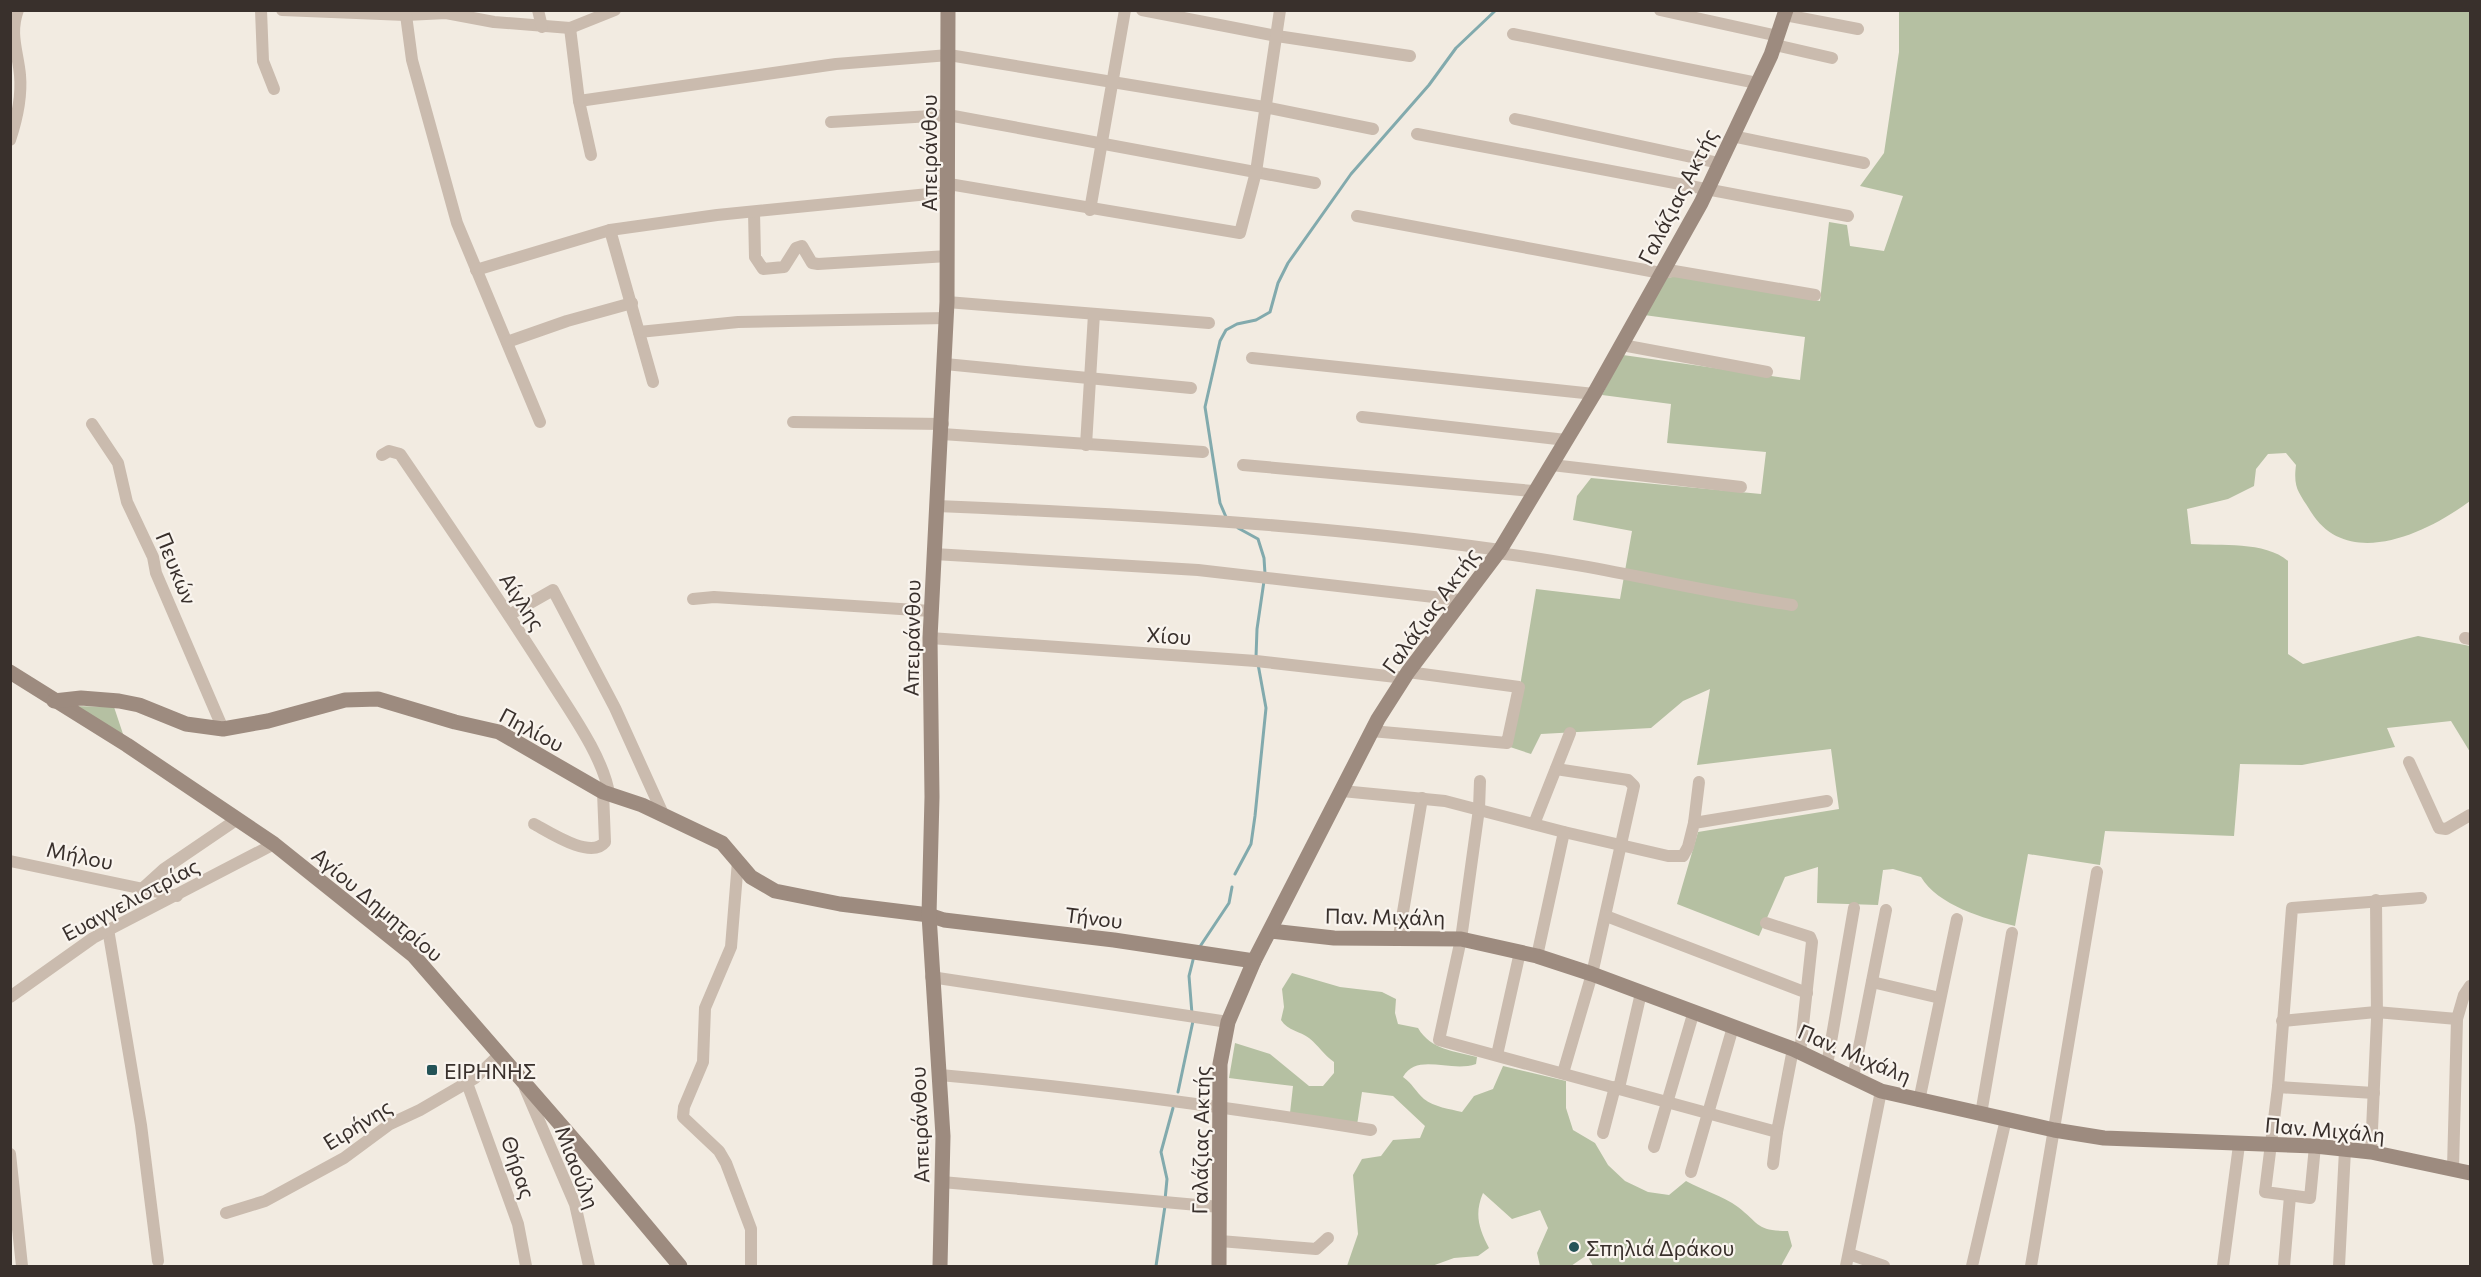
<svg xmlns="http://www.w3.org/2000/svg" width="2481" height="1277" font-family="Commissioner,sans-serif">
  <rect width="100%" height="100%" fill="#f2ebe1"/>
  <g fill="#b5c0a2">
    <path d="M1899,11H2470V501C2427,533 2348,571 2311,512C2299,492 2293,489 2296,465L2286,453L2268,454L2256,469L2254,486L2228,499L2187,509L2191,544C2220,546 2265,541 2288,561V654L2303,664L2418,636L2470,646V752L2451,721L2387,728L2395,747L2302,765L2240,764L2234,836L2105,831L2100,865L2028,854L2015,926C1985,919 1937,905 1921,877L1893,869L1883,870L1878,905L1817,903L1818,867L1785,877L1759,936L1677,904L1698,832L1839,809L1831,749L1697,765L1710,689L1683,701L1651,728L1541,734L1531,754L1510,747L1536,589L1620,599L1632,531L1573,520L1577,496L1591,478L1761,494L1766,452L1667,443L1671,404L1602,395L1623,355L1800,380L1805,337L1644,315L1667,278L1677,276L1820,301L1829,222L1847,225L1850,246L1884,251L1903,196L1860,186L1884,153L1899,52Z"/>
    <path d="M72,706L114,707L124,737Z"/>
    <path d="M1292,973L1340,987L1382,992L1396,999L1395,1013L1398,1024L1418,1028C1431,1050 1454,1051 1477,1057L1476,1064C1450,1073 1417,1052 1403,1077C1412,1083 1416,1092 1424,1099C1434,1107 1450,1109 1462,1112L1474,1096L1493,1089L1503,1066L1566,1081V1108L1573,1130L1595,1143L1608,1165L1625,1181L1648,1192L1669,1195L1686,1181C1702,1190 1723,1196 1738,1207C1760,1224 1756,1231 1788,1231L1792,1246L1781,1266H1593L1587,1255L1571,1266H1540L1537,1253L1548,1228L1540,1210L1512,1219L1483,1193C1474,1214 1479,1229 1489,1248L1478,1256L1454,1258L1432,1266H1347L1358,1234L1353,1175L1362,1159L1381,1156L1393,1140L1420,1138L1425,1126L1393,1096L1362,1092L1357,1125L1290,1113L1293,1086L1229,1078L1235,1043L1270,1054L1309,1086H1323L1334,1073V1062C1324,1055 1319,1046 1309,1038C1300,1031 1288,1031 1281,1020L1284,1007L1282,989Z"/>
  </g>
  <g fill="none" stroke-linecap="round" stroke-linejoin="round">
    <g stroke="#82aaad" stroke-width="3">
      <path d="M1226,517L1220,503L1205,407L1220,341L1226,330L1237,324L1256,320L1270,312L1278,283L1288,263L1351,174L1429,85L1456,48L1496,10"/>
      <path d="M1238,528L1258,539L1264,558L1265,574"/>
      <path d="M1256,657L1257,629L1264,581"/>
      <path d="M1235,874L1251,844L1255,816L1266,708L1258,664"/>
      <path d="M1199,948L1229,903L1232,887"/>
      <path d="M1192,1014L1189,976L1194,956"/>
      <path d="M1178,1092L1193,1021"/>
      <path d="M1165,1200L1167,1179L1161,1152L1173,1108"/>
      <path d="M1156,1266L1165,1206"/>
    </g>
    <g stroke="#cabbae" stroke-width="12">
      <path d="M261,10L263,61L274,89"/>
      <path d="M282,10L406,15L446,13L494,22L570,28L615,10"/>
      <path d="M538,10L542,27"/>
      <path d="M1142,10L1277,36L1410,56"/>
      <path d="M1660,10L1778,36"/>
      <path d="M406,15L412,60L457,223L540,422"/>
      <path d="M1785,15L1858,29"/>
      <path d="M570,28L579,101L591,155"/>
      <path d="M1513,34L1757,83"/>
      <path d="M1775,45L1832,58"/>
      <path d="M579,101L836,64L949,55L1264,107L1373,129"/>
      <path d="M1515,119L1719,163"/>
      <path d="M831,122L948,115L1315,183"/>
      <path d="M1417,134L1848,216"/>
      <path d="M1732,136L1864,163"/>
      <path d="M10,140C17,119 22,97 20,75C18,52 9,34 18,10"/>
      <path d="M949,184L1240,233L1256,172L1280,10"/>
      <path d="M1090,210L1125,10"/>
      <path d="M754,212L755,257L763,269L784,267L796,248L802,246L812,263L818,264L948,256"/>
      <path d="M1357,216L1661,273L1674,271L1815,295"/>
      <path d="M610,230L653,382"/>
      <path d="M476,270L610,230L717,215L949,192"/>
      <path d="M947,302L1209,323"/>
      <path d="M639,332L738,322L946,318"/>
      <path d="M507,342L567,321L632,303"/>
      <path d="M1622,345L1767,372"/>
      <path d="M1252,358L1594,394"/>
      <path d="M945,364L1191,388"/>
      <path d="M1362,417L1566,440"/>
      <path d="M793,422L943,424"/>
      <path d="M92,424L118,463L127,502L153,557L156,573L223,729"/>
      <path d="M942,434L1203,452"/>
      <path d="M1086,445L1094,314"/>
      <path d="M382,455L389,451L400,454C452,530 504,606 553,684C572,714 604,759 609,794"/>
      <path d="M1243,465L1533,491"/>
      <path d="M1552,465L1741,487"/>
      <path d="M937,506C1126,514 1313,524 1500,550"/>
      <path d="M1497,553C1596,565 1693,590 1792,605"/>
      <path d="M934,554L1198,570L1460,600"/>
      <path d="M693,599L714,597L931,611"/>
      <path d="M509,615L553,590L615,708L663,814"/>
      <path d="M930,638L1256,661L1405,678"/>
      <path d="M2465,638L2470,639"/>
      <path d="M1371,731L1507,743L1519,687L1408,672"/>
      <path d="M2409,762L2439,828L2446,829L2470,815"/>
      <path d="M1556,769L1628,780L1634,786L1592,974L1563,1073"/>
      <path d="M1480,781L1479,809L1461,939L1439,1040L1777,1132L1793,1049"/>
      <path d="M1342,791L1445,801L1564,832L1668,856H1683L1688,847L1694,823L1827,801"/>
      <path d="M1694,823L1699,782"/>
      <path d="M534,824C549,832 591,860 605,842L603,792"/>
      <path d="M1534,824L1570,733"/>
      <path d="M10,861L177,896"/>
      <path d="M738,861L731,947L705,1008L703,1062L684,1107L683,1117L719,1151L726,1163L751,1229V1266"/>
      <path d="M142,889L164,869L236,820"/>
      <path d="M1606,916L1807,993"/>
      <path d="M1766,923L1810,937L1812,942L1800,1053"/>
      <path d="M108,929L141,1125L158,1261"/>
      <path d="M1399,936L1422,798"/>
      <path d="M1537,956L1564,832"/>
      <path d="M931,977L1228,1022"/>
      <path d="M1872,982L1940,998"/>
      <path d="M10,997L93,938L274,844"/>
      <path d="M2282,1021L2376,1012L2457,1019"/>
      <path d="M1497,1055L1520,952"/>
      <path d="M1827,1065L1854,908"/>
      <path d="M940,1075C1085,1088 1227,1107 1371,1130"/>
      <path d="M1853,1078L1886,910"/>
      <path d="M467,1083L518,1224L526,1266"/>
      <path d="M2278,1087L2374,1093"/>
      <path d="M525,1088L575,1204L589,1266"/>
      <path d="M1619,1088L1641,993"/>
      <path d="M1919,1101L1957,919"/>
      <path d="M1981,1114L2012,933"/>
      <path d="M1603,1133L1615,1087"/>
      <path d="M2315,1146L2310,1198L2265,1192L2278,1087L2292,908L2421,898"/>
      <path d="M1654,1147L1694,1011"/>
      <path d="M2371,1152L2377,1019L2376,900"/>
      <path d="M10,1154L22,1266"/>
      <path d="M1773,1164L1777,1132"/>
      <path d="M2453,1168L2457,1019L2464,995L2470,986"/>
      <path d="M1691,1172L1733,1027"/>
      <path d="M942,1182L1220,1207"/>
      <path d="M226,1213L265,1201L344,1158L390,1124L420,1110L475,1078L500,1054"/>
      <path d="M1220,1241L1316,1249L1328,1238"/>
      <path d="M1849,1254L1884,1266"/>
      <path d="M1846,1266L1881,1091"/>
      <path d="M1972,1266L2006,1119"/>
      <path d="M2031,1266L2097,872"/>
      <path d="M2223,1266L2239,1145"/>
      <path d="M2284,1266L2290,1196"/>
      <path d="M2339,1266L2345,1150"/>
    </g>
    <g stroke="#9d8b7f" stroke-width="15">
      <path d="M10,672L127,745L274,844L414,956L587,1155L680,1266"/>
      <path d="M54,701L81,698L119,701L139,705L186,724L223,729L268,721L345,700L378,699L455,722L499,732L603,792L642,805L722,843L751,877L775,891L840,904L929,915L944,920L1114,940L1254,961"/>
      <path d="M1271,931L1334,938L1461,939L1537,956L1592,974L1793,1049L1881,1091L2054,1130L2104,1138L2315,1146L2371,1152L2470,1173"/>
      <path d="M940,1266L943,1136L929,915L932,797L930,638L947,302L948,10"/>
      <path d="M1219,1266L1220,1064L1228,1022L1254,961L1378,719L1408,672L1500,550L1594,394L1701,203L1771,55L1786,10"/>
    </g>
  </g>
  <g fill="#245357" stroke="#f9f4ee" stroke-width="2">
    <rect x="426" y="1064" width="12" height="12" rx="3"/>
    <circle cx="1574" cy="1247" r="6"/>
  </g>
  <g text-anchor="middle" dominant-baseline="central" stroke-width="4.5" stroke-linejoin="round" paint-order="stroke">
    <g font-size="21" fill="#39302c" stroke="#f9f4ee">
      <text transform="translate(928 153) rotate(-90)">Απειράνθου</text>
      <text transform="translate(1677 196) rotate(-63)">Γαλάζιας Ακτής</text>
      <text transform="translate(177 568) rotate(68)">Πευκών</text>
      <text transform="translate(523 601) rotate(57)">Αίγλης</text>
      <text transform="translate(1430 610) rotate(-54)">Γαλάζιας Ακτής</text>
      <text transform="translate(1169 635) rotate(4)">Χίου</text>
      <text transform="translate(911 638) rotate(-89)">Απειράνθου</text>
      <text transform="translate(532 729) rotate(28)">Πηλίου</text>
      <text transform="translate(80 855) rotate(12)">Μήλου</text>
      <text transform="translate(130 899) rotate(-28)">Ευαγγελιστρίας</text>
      <text transform="translate(378 904) rotate(40)">Αγίου Δημητρίου</text>
      <text transform="translate(1385 916) rotate(1)">Παν. Μιχάλη</text>
      <text transform="translate(1094 917) rotate(7)">Τήνου</text>
      <text transform="translate(1855 1053) rotate(23)">Παν. Μιχάλη</text>
      <text transform="translate(357 1124) rotate(-32)">Ειρήνης</text>
      <text transform="translate(919 1125) rotate(-92)">Απειράνθου</text>
      <text transform="translate(2325 1129) rotate(5)">Παν. Μιχάλη</text>
      <text transform="translate(1200 1140) rotate(-89)">Γαλάζιας Ακτής</text>
      <text transform="translate(519 1167) rotate(71)">Θήρας</text>
      <text transform="translate(578 1167) rotate(69)">Μιαούλη</text>
    </g>
    <g font-size="21" fill="#39302c" stroke="#f9f4ee" text-anchor="start">
      <text x="444" y="1070">ΕΙΡΗΝΗΣ</text>
      <text x="1586" y="1247">Σπηλιά Δράκου</text>
    </g>
  </g>
  <rect width="2481" height="1277" fill="none" stroke="#39302c" stroke-width="24"/>
</svg>
